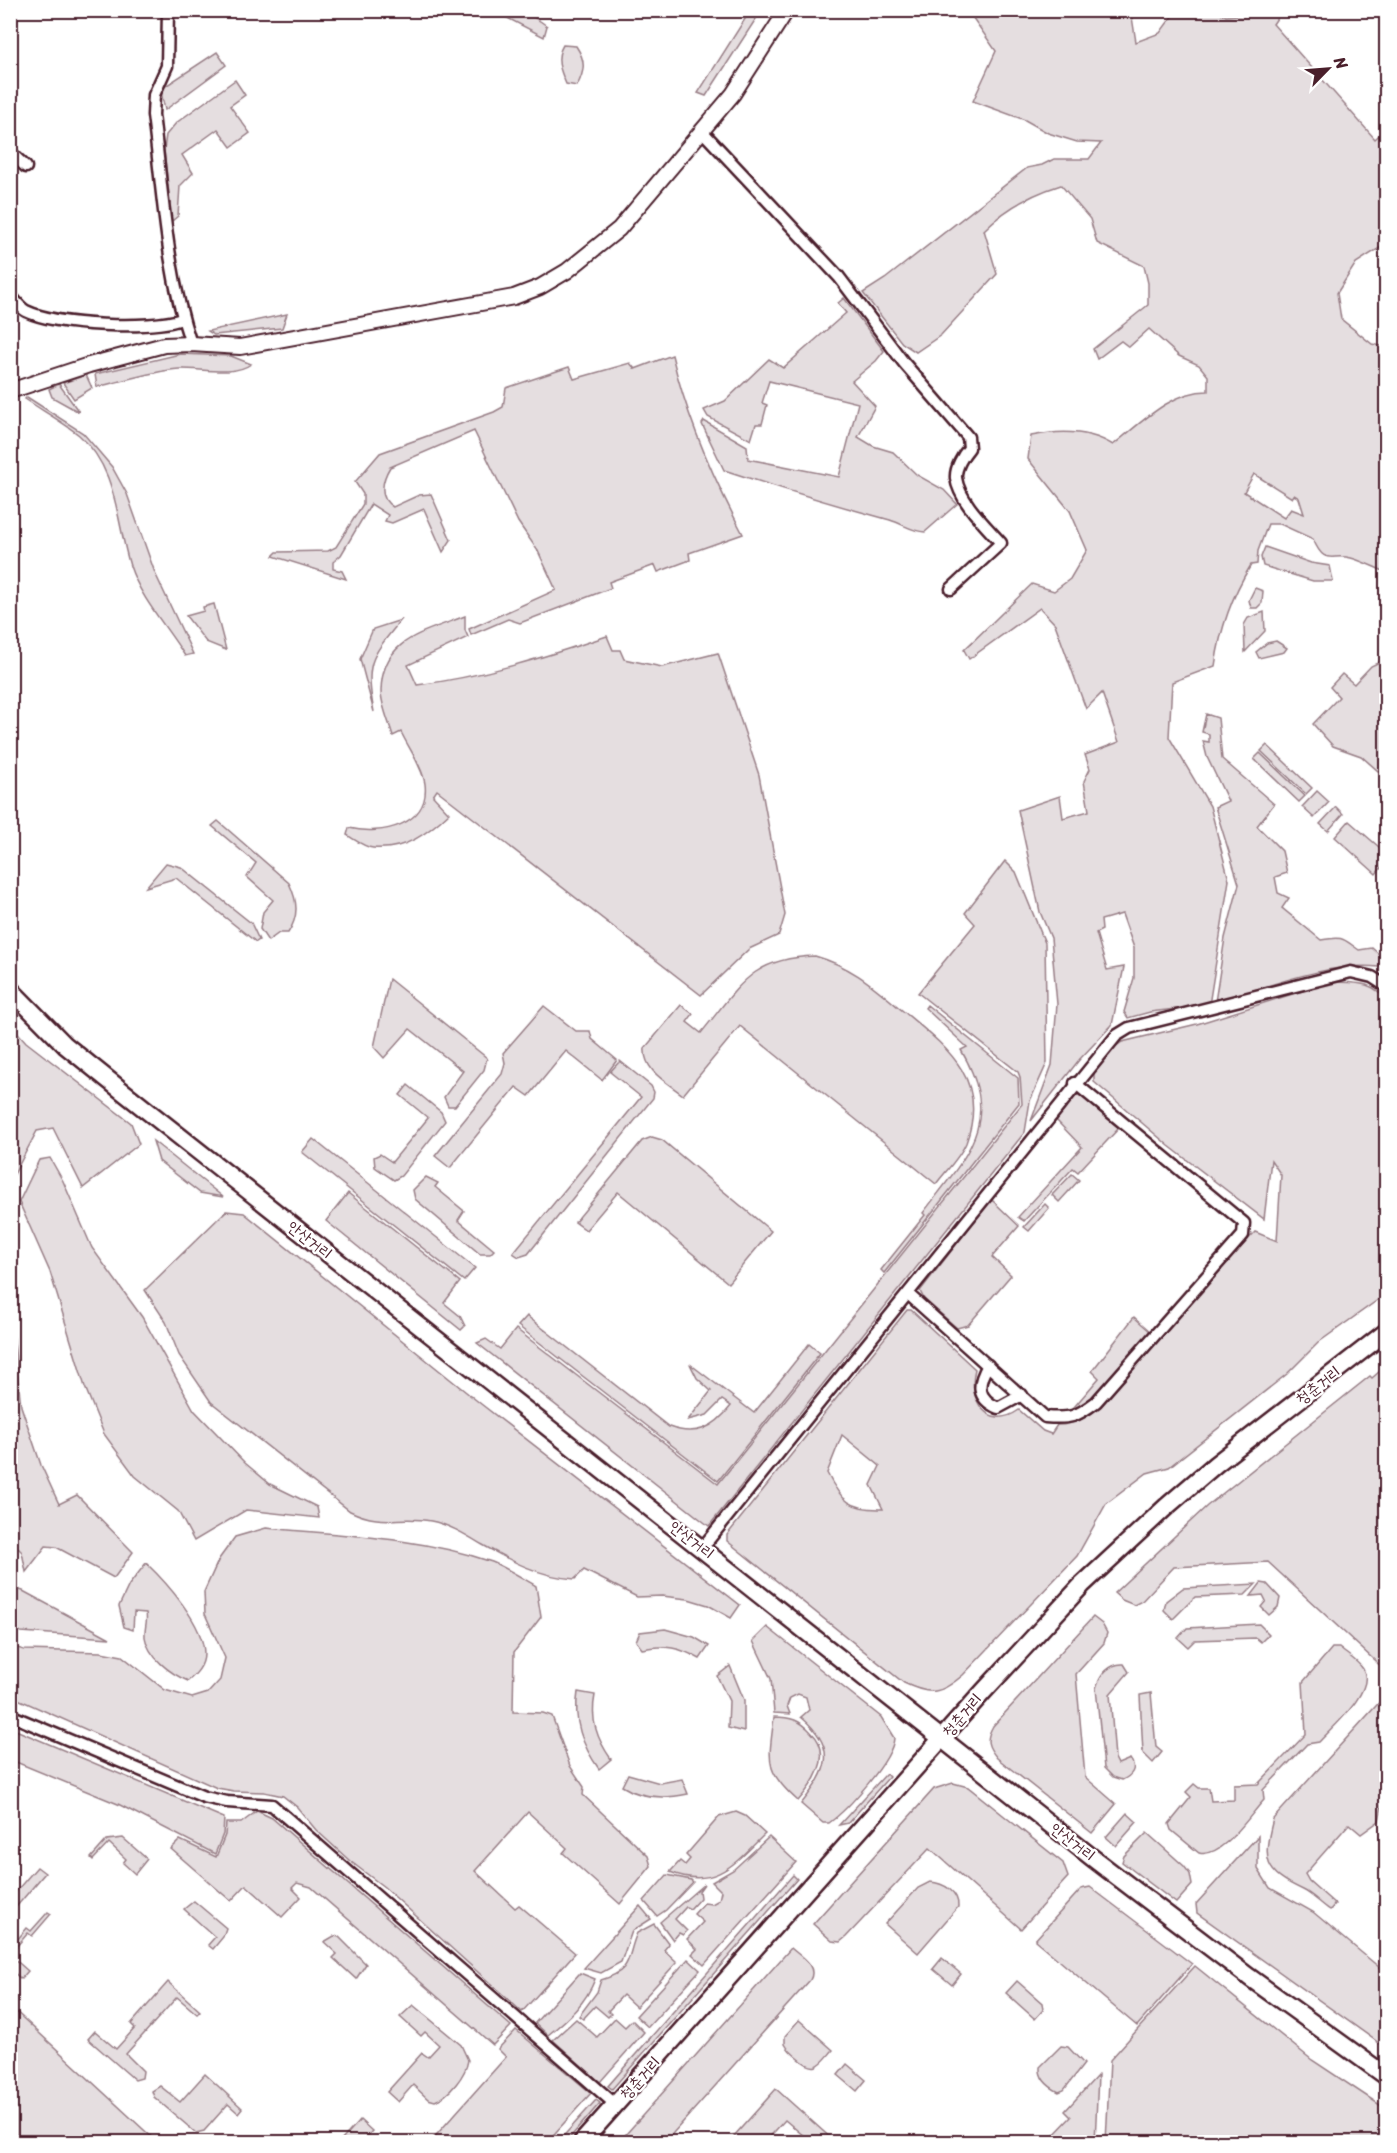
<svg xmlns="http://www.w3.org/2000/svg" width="1397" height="2153" font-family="Sriracha,'Poor Story',sans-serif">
  <rect width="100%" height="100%" fill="#fff"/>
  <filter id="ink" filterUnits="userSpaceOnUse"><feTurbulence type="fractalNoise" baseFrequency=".0167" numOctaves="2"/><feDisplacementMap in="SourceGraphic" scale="12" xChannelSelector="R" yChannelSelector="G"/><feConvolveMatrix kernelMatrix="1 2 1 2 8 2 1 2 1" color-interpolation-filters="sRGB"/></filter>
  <g filter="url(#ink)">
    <g fill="#e5dee0" stroke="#987e86" stroke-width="1.5" fill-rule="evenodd">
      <path d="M494,11C516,10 529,12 547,26L544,37Z"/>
      <path d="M750,11H761L706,96L698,93Z"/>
      <path d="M968,11H1131L1136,42L1160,33L1176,11H1217L1226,16L1282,11L1273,24L1375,139L1386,129V244L1356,263L1337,293L1341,319L1372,344L1386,347V572C1376,568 1362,561 1351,558C1331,553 1325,567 1313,539L1280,524H1268L1258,551L1257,564L1251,565C1231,597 1220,630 1215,666L1172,682L1169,737L1210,806L1229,880L1209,1005L1150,1012L1128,1018L1124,1012L1134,978V948L1122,914L1101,920L1102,930L1096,933L1107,970L1124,967L1112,1025L1079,1060L1031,1121L1052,1065L1057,1004L1051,938L1040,912L1018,810L1060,796L1063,818L1089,811L1084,781L1090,769L1085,755L1119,742L1102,693L1086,709L1055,624L1040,608L969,659L964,650L1032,584L1054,591L1070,579L1087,550L1070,511L1028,459L1031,436C1059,430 1088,429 1113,445C1141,423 1171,391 1208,391V376L1199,365L1179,356L1149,329L1129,347L1121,341L1097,359L1093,349L1148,305V283L1144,266L1097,243L1090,219L1061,185C1032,194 1005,209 984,230L997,274L941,335L916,352L902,343L863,293L885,279L1027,168L1042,165L1054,159H1089L1101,143L1077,142L1048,133L1025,120L973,101L996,51ZM1254,474L1292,498L1294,495L1299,498L1304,514L1291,509L1284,518L1244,492Z"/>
      <path d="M563,45L576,46C586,61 585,70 577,86L566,84C560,70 555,58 563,45Z"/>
      <path d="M217,52L226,65L165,110L161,92L164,87Z"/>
      <path d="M235,80L245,95L230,106L250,133L231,147L218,129L182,155L193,173L180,186L178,216L172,221L164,150L166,135L176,123Z"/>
      <path d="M844,298L884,351L876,361L852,381L875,406L858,437L873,446L893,452L917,475L944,490L957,504L925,532C911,531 903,524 890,520C835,505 779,488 724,470L702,424L704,421L747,446L748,459L839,477L858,403L769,381L762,403L767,405L762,424H756L751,440L708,417L704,410L725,401L769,359L783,368L846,313L838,303Z"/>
      <path d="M287,314L282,328L214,335L208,331Z"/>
      <path d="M180,354L231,356L251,364C233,377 200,368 179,369C152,371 123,381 97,387L95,374Z"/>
      <path d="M672,355C687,419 712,476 743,534L689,553L690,560L658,572L655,565L609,582L611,588L520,623L508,619L471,635L469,629L556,590L538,551L518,522L474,431L390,467C382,480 378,498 393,507L419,495L431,494L451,540L443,552L424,509L392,523L385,521L388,515L371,504L341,555L333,562V569L342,571L346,579L273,556L277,552L328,551L336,547L363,504V494L355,482L380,453L494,412L503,407L506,388L569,367L574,379L630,363L635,369Z"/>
      <path d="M86,375L92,388L74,399L63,383Z"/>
      <path d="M59,384L79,412L52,397L49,389Z"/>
      <path d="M27,397L83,433L112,467L127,494L155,573L193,654L185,656C167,627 141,599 130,566C116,521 118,469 79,435C63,422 43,411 25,399Z"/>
      <path d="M1265,547L1311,563L1330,566L1333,581H1313L1263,566L1261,557Z"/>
      <path d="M1255,588L1263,591L1262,603L1257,608H1251L1249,600Z"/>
      <path d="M214,604L226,650L206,642L186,616L204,611L203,607Z"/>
      <path d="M1264,612L1265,631L1245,652L1244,625L1248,618Z"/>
      <path d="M465,616V630L468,637L408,665L417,685C482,677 545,657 607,636L613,650H620L624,659L662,667L718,653L759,775L785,915L779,935L749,949L701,995L437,790L433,796L449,813C428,833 405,851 373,848C364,847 354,839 347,835L349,828C381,836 430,825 425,784C423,768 408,747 401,732L393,736C389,722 381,705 381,691C382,638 424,633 465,616Z"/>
      <path d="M401,620C370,658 365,662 374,712L360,659L373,629Z"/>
      <path d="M1276,641L1287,648L1284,652L1259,658L1256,652L1267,643Z"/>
      <path d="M1386,659V778L1361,756L1333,746L1313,724L1339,697L1330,687L1342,674L1354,684L1371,666Z"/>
      <path d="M1206,714L1218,718L1222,759L1274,804L1257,826L1282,851L1287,873L1275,877L1278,893L1289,898L1282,908L1321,940C1344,936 1342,938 1359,950L1372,948L1381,956L1379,967C1329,961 1265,988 1215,1002L1225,938L1239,884L1215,807L1228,801L1207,757L1203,741L1209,742V734L1202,732Z"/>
      <path d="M1267,745L1312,788L1306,794L1261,751Z"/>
      <path d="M1260,753L1305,796L1299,802L1254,759Z"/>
      <path d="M1317,791L1329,802L1314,818L1302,807Z"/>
      <path d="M1336,807L1343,814L1328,831L1320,824Z"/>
      <path d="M218,821L289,883C298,902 299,916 288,933H279L268,941L260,929L263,912L273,900L247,877L256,863L212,826Z"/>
      <path d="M1349,821L1386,853V862L1376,874L1335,837Z"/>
      <path d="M1005,861L1016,872L1045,943L1047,1063L1030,1101L1025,1132L709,1526L477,1343L486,1339L500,1349L516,1329L718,1484L1022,1104L1020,1077L1018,1072L918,993L975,924L965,913Z"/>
      <path d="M166,863L181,867L251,923L259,940L256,942L176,878L146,887Z"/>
      <path d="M815,956C853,967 873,986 903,1011C946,1047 990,1079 966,1143C960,1157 945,1172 936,1184L740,1026L683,1095C667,1082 643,1071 645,1048L681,1005L693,1014L687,1022L701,1033C739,987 750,958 815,956Z"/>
      <path d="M389,979L487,1058L484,1070L455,1106H448L444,1097L463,1071L410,1029L384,1058L374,1047Z"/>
      <path d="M1331,982C1353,983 1374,980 1386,1001V1294L1319,1342L1287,1374L1169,1467L1147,1473L1106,1504L1077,1556L963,1675C941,1694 931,1696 904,1683L727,1541V1535L907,1310H911L975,1369C967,1399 988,1432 1019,1410L1043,1431L1051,1434L1057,1425C1076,1425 1089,1416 1103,1404L1167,1327L1255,1232L1277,1241L1281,1175L1271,1160L1264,1219L1169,1146L1094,1082V1072L1108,1052L1122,1042L1197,1024ZM842,1435L880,1466L871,1485L883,1509C851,1510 841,1501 827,1473Z"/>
      <path d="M927,1005L1018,1078L1019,1103L884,1273L881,1270L925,1215L923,1213C966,1156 1004,1123 961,1050L967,1047L925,1008Z"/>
      <path d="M544,1006L576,1031H590L592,1039L617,1060L602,1080L566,1051L529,1096L516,1087L450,1168L435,1156L502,1074L505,1063L503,1053Z"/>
      <path d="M11,1025L26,1042L131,1123L139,1144L83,1188L53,1128L37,1131L11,1180Z"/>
      <path d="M620,1061L651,1086L654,1092L653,1098L528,1254L519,1257L513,1253L641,1097L610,1072Z"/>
      <path d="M408,1085L441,1112L445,1121L401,1176L394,1180L375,1167L374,1157L380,1154L392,1162L428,1118L400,1095Z"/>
      <path d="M1079,1094L1119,1128L1078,1172L1073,1168L1024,1221L1018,1217L1082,1147L1055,1119L1070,1100Z"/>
      <path d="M652,1137L662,1140L771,1231L728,1283L618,1192L586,1230L575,1222L642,1141Z"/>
      <path d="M313,1139L475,1268L464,1281L302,1152Z"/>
      <path d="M153,1141L223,1197L200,1193L159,1161Z"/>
      <path d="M50,1158L63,1181L92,1248L142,1317L194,1410L245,1463L270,1484L317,1507L319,1518L246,1510L194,1541L178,1511L135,1476L104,1434L85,1387L50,1272L19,1202L39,1160Z"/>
      <path d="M1072,1174L1079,1180L1059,1202L1052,1195Z"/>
      <path d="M426,1177L438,1183L435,1187L464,1211L458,1220L494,1250L490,1254H480L415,1199L413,1190Z"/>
      <path d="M348,1193L460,1282L444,1303L460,1316L465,1326L461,1330L326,1221Z"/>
      <path d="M990,1201H993L1019,1226L992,1257L1011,1275L968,1325L957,1328L924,1299L920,1291Z"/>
      <path d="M1045,1204L1049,1208L1029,1231L1024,1227Z"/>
      <path d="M226,1211L244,1213L481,1404L740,1605L731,1618L708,1605L688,1599L662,1596L637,1597L584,1570L575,1579C540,1577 511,1561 481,1544C466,1535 448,1524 431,1521C399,1515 383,1527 350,1511L211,1402L179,1355L166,1322L145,1290Z"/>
      <path d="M527,1316L669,1427C696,1437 714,1428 731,1406L722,1400L707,1415L688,1420L711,1391L697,1378L690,1364L754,1413L809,1344L820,1353L718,1481L518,1326Z"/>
      <path d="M1134,1317L1151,1332L1089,1401L1079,1410L1068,1414L1099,1378L1092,1371Z"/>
      <path d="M13,1333L21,1406L41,1465L59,1504L77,1495L133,1552L114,1578L56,1547L46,1546L26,1572L22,1552L11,1541L10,1334Z"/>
      <path d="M1386,1366L1385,1670L1268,1562L1174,1567L1142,1601L1134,1605L1122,1600L1114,1593L1207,1506L1370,1376L1372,1378Z"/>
      <path d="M266,1528C341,1535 420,1537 492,1562C507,1568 522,1578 536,1586L541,1617L514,1652L513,1712L543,1713L552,1716L570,1766L584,1787L583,1795L648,1856L651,1866L620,1904L563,1853L567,1848L528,1812L475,1871L515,1908L519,1905L575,1953L522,2012L384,1887L350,1861L316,1830L297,1807L283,1796L264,1792L234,1791L217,1788L11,1696V1646L24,1650L101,1652L122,1656L165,1690L192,1698L208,1693L220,1680L225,1658L205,1614L204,1592L219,1559L235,1537Z"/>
      <path d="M146,1563C166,1582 204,1624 204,1654C204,1666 196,1674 188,1681C171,1674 148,1657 145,1637C144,1628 148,1622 146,1613L134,1612L133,1630L124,1627L119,1606L129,1585Z"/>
      <path d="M1261,1583L1267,1584L1280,1598L1278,1607L1269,1615L1261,1607L1266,1601L1263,1595L1251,1596Z"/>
      <path d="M1256,1584L1245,1595L1195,1597L1173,1619L1164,1610L1166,1601L1183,1588Z"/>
      <path d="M10,1587L23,1591L110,1638L21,1632L11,1628Z"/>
      <path d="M1093,1617L1102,1624L1107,1633L1104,1643L1076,1674L1085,1777L1116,1804L1092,1833L997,1758C987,1746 985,1740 993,1726Z"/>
      <path d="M1259,1624L1269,1634L1261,1642L1256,1638L1195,1640L1188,1647L1178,1638L1187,1628Z"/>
      <path d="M767,1627L881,1717L894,1738C893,1760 847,1810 829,1823H823L801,1804C829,1770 838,1748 801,1717L809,1710L806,1697L798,1694L790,1698L787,1706L790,1714L774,1713L771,1679L753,1641Z"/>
      <path d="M665,1629L694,1637L709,1646L700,1659C681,1648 664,1644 642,1649L636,1641L640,1632Z"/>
      <path d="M1332,1648H1339C1346,1654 1358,1661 1363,1669C1376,1690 1333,1727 1319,1742L1307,1744L1263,1790L1264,1800C1249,1816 1222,1859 1199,1853L1171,1830L1169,1824L1191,1797L1186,1792L1194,1784L1199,1788H1209L1211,1801L1234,1800V1785L1258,1784L1306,1734L1303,1682Z"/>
      <path d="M1124,1664L1129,1672L1110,1694L1115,1758L1118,1764L1130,1759C1138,1769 1131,1776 1122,1780L1113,1777L1104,1768L1096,1688C1100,1675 1109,1663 1124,1664Z"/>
      <path d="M730,1666L744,1700V1732L728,1728L729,1701L717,1676Z"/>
      <path d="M578,1692L595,1695C590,1720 597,1739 611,1759L599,1769C582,1745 573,1721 578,1692Z"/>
      <path d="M1151,1693L1156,1747L1162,1752L1153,1763L1143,1753L1140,1695Z"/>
      <path d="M1386,1695V1802L1382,1805L1379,1821L1361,1834L1349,1824L1305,1874L1309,1881L1335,1904L1330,1910C1321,1904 1313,1895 1303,1890C1264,1872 1262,1861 1273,1819Z"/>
      <path d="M774,1717C791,1717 800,1720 811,1732C834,1754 815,1782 798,1801C763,1770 769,1761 774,1717Z"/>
      <path d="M11,1728L224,1818L223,1834L215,1854L118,1804L11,1760Z"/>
      <path d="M628,1774L660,1783L682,1779L688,1794C665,1799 642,1799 622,1786Z"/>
      <path d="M886,1774L889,1777L848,1823L839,1825Z"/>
      <path d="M953,1783L968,1787L1063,1863L1068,1877L1021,1929L930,1848L846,1937L840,1942L832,1941L813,1924L934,1789Z"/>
      <path d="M257,1811L272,1818L511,2026L493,2045L311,1887L297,1883L292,1888L301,1897L282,1917L246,1885L231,1901L171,1849L180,1840L216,1857L225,1835L226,1823H241Z"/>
      <path d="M736,1812L745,1816L765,1834C735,1863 716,1890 670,1872L680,1861L685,1865L690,1859L686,1855L719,1817Z"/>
      <path d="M1127,1813L1137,1822L1116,1846L1106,1837Z"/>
      <path d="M1147,1833L1184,1866L1190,1874L1192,1885L1176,1903L1122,1862L1124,1856Z"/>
      <path d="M1258,1836V1869L1270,1888L1313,1912L1386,1973V2048L1197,1913L1196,1904Z"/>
      <path d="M769,1837L796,1862L704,1965L692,1954L697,1949L687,1939L703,1922L694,1914L704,1903L712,1904L719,1900L721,1891L712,1882L733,1870Z"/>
      <path d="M123,1838L147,1859L135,1874L123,1863L126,1859L109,1843L93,1860L91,1858L107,1840Z"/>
      <path d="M37,1867L45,1873L11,1913V1897Z"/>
      <path d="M667,1875L691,1880L693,1882L666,1910L657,1916L644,1901Z"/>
      <path d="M793,1875L797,1879L612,2089L608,2086Z"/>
      <path d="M930,1882C944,1883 959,1892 958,1907L918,1953L885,1924L918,1888Z"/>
      <path d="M704,1884L699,1891L700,1898L690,1909L686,1907L675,1919L687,1931L683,1935L679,1933L673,1940L660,1922Z"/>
      <path d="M1090,1887L1192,1964L1137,2026L1035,1940L1081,1889Z"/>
      <path d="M194,1901L226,1928L223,1937L213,1949L208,1945L215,1937L184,1909Z"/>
      <path d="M640,1906L651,1919L632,1931L621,1962L601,1973L584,1968Z"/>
      <path d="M48,1912L51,1914L32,1936L28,1933L11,1953V1947L27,1928L31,1931Z"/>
      <path d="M654,1924L669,1944L664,1950L677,1962L636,2007L623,1995L608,2011L611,2014L608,2017L595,2006L583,2019L579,2016L597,1992L601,1980C634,1970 626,1958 637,1933Z"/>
      <path d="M334,1936L339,1937L366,1964L356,1979L333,1958L337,1954L324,1942Z"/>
      <path d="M791,1948C801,1957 818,1966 810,1980L665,2142H619Z"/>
      <path d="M11,1956L28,1971L21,1979L11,1970Z"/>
      <path d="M942,1958L961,1974L952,1985L933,1969Z"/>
      <path d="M688,1959L700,1970L648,2027L636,2016Z"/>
      <path d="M1195,1966L1312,2060L1386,2109V2142H1106L1110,2060Z"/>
      <path d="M580,1973L595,1979C586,2003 568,2019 548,2035L535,2023Z"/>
      <path d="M1017,1981L1042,2003L1043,2010L1035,2019L1006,1993Z"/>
      <path d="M168,1982L200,2011L197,2014L177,1997L126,2054L143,2071L142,2078L135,2080L88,2039L95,2031L116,2049L135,2028L131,2024Z"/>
      <path d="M413,2005L461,2045L468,2060C466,2075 449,2096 435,2101L428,2099L413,2085L398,2102L387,2092L422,2053L428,2057L439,2045L425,2032L421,2036L400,2017Z"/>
      <path d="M11,2007L157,2142H11V2116L16,2109L11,2090Z"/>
      <path d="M615,2018L625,2027L632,2020L644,2032L600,2082L553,2040L576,2019L597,2037Z"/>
      <path d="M799,2020L833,2050C820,2065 816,2074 798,2058C793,2054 788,2050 785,2044V2036Z"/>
      <path d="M516,2030L591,2093L547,2142H430L506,2057L498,2049Z"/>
      <path d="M1061,2046L1068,2047L1084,2064L1064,2090L1059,2092C1049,2087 1039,2079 1040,2067Z"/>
      <path d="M847,2064L866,2080L857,2091L838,2075Z"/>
      <path d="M205,2074L242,2108L238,2113L228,2104L204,2131L196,2133L154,2097L152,2091L160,2086L180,2102Z"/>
      <path d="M1098,2075L1095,2142H1047L1071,2117L1065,2111Z"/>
      <path d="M776,2089L833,2140L831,2142H811L785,2120L765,2142H741L734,2136Z"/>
      <path d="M596,2100L600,2103L566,2142H558Z"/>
      <path d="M360,2120L372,2131L362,2142H340Z"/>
    </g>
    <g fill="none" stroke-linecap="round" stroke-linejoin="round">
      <defs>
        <g id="minor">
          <path d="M168,10L167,66L154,95L153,115C163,192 166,270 191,344"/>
          <path d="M701,130L839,277L904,363L968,437L969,448C963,455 955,468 956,478C959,501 986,526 1001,543L951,589"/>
          <path d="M10,152L26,167"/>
          <path d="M10,295C15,300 20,308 26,311C57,326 150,330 182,319"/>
          <path d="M908,1294L1045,1417C1071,1419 1076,1417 1096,1402L1243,1235L1244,1223L1075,1083"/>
          <path d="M988,1365C977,1384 976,1398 998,1408L1022,1395"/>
          <path d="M702,1548L1116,1036L1129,1028L1351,972L1372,977L1386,986"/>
          <path d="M10,1715L204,1797L227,1802L272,1805L616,2105"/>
        </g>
        <path id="tertiary" d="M10,391L89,365L164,345L191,344L240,347L514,297L540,287L567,271L619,229L733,94L787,10"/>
        <g id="primary">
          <path d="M10,989L65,1045L121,1090L1094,1859L1249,1977L1386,2076"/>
          <path d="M582,2142L983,1692L1082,1585L1166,1507L1216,1464L1386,1332"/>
        </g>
      </defs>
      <use href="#minor" stroke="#4a1f2b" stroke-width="15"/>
      <use href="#tertiary" stroke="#4a1f2b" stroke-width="18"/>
      <use href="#primary" stroke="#4a1f2b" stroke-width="21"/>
      <use href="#minor" stroke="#fff" stroke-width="10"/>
      <use href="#tertiary" stroke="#fff" stroke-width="14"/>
      <use href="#primary" stroke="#fff" stroke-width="16"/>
    </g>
  </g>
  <g text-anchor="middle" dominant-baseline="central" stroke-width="4.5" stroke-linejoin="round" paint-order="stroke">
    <g font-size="16" fill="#4a1f2b" stroke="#fff">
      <text transform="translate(310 1240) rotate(38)">안산거리</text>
      <text transform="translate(1318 1385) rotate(-38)">청춘거리</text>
      <text transform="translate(692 1540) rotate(38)">안산거리</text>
      <text transform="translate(962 1715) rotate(-49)">청춘거리</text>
      <text transform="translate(1073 1842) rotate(38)">안산거리</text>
      <text transform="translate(640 2078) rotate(-48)">청춘거리</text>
    </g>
  </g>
  <rect width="1397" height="2153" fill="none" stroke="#fff" stroke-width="36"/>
  <rect x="18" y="18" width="1361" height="2117" fill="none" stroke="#4a1f2b" stroke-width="2" filter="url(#ink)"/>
  <g transform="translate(1328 69) rotate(65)" stroke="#ffffff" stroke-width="4.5" paint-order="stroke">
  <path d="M0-4.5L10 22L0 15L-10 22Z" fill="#4a1f2b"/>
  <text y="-9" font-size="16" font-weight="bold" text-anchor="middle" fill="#4a1f2b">N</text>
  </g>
</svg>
